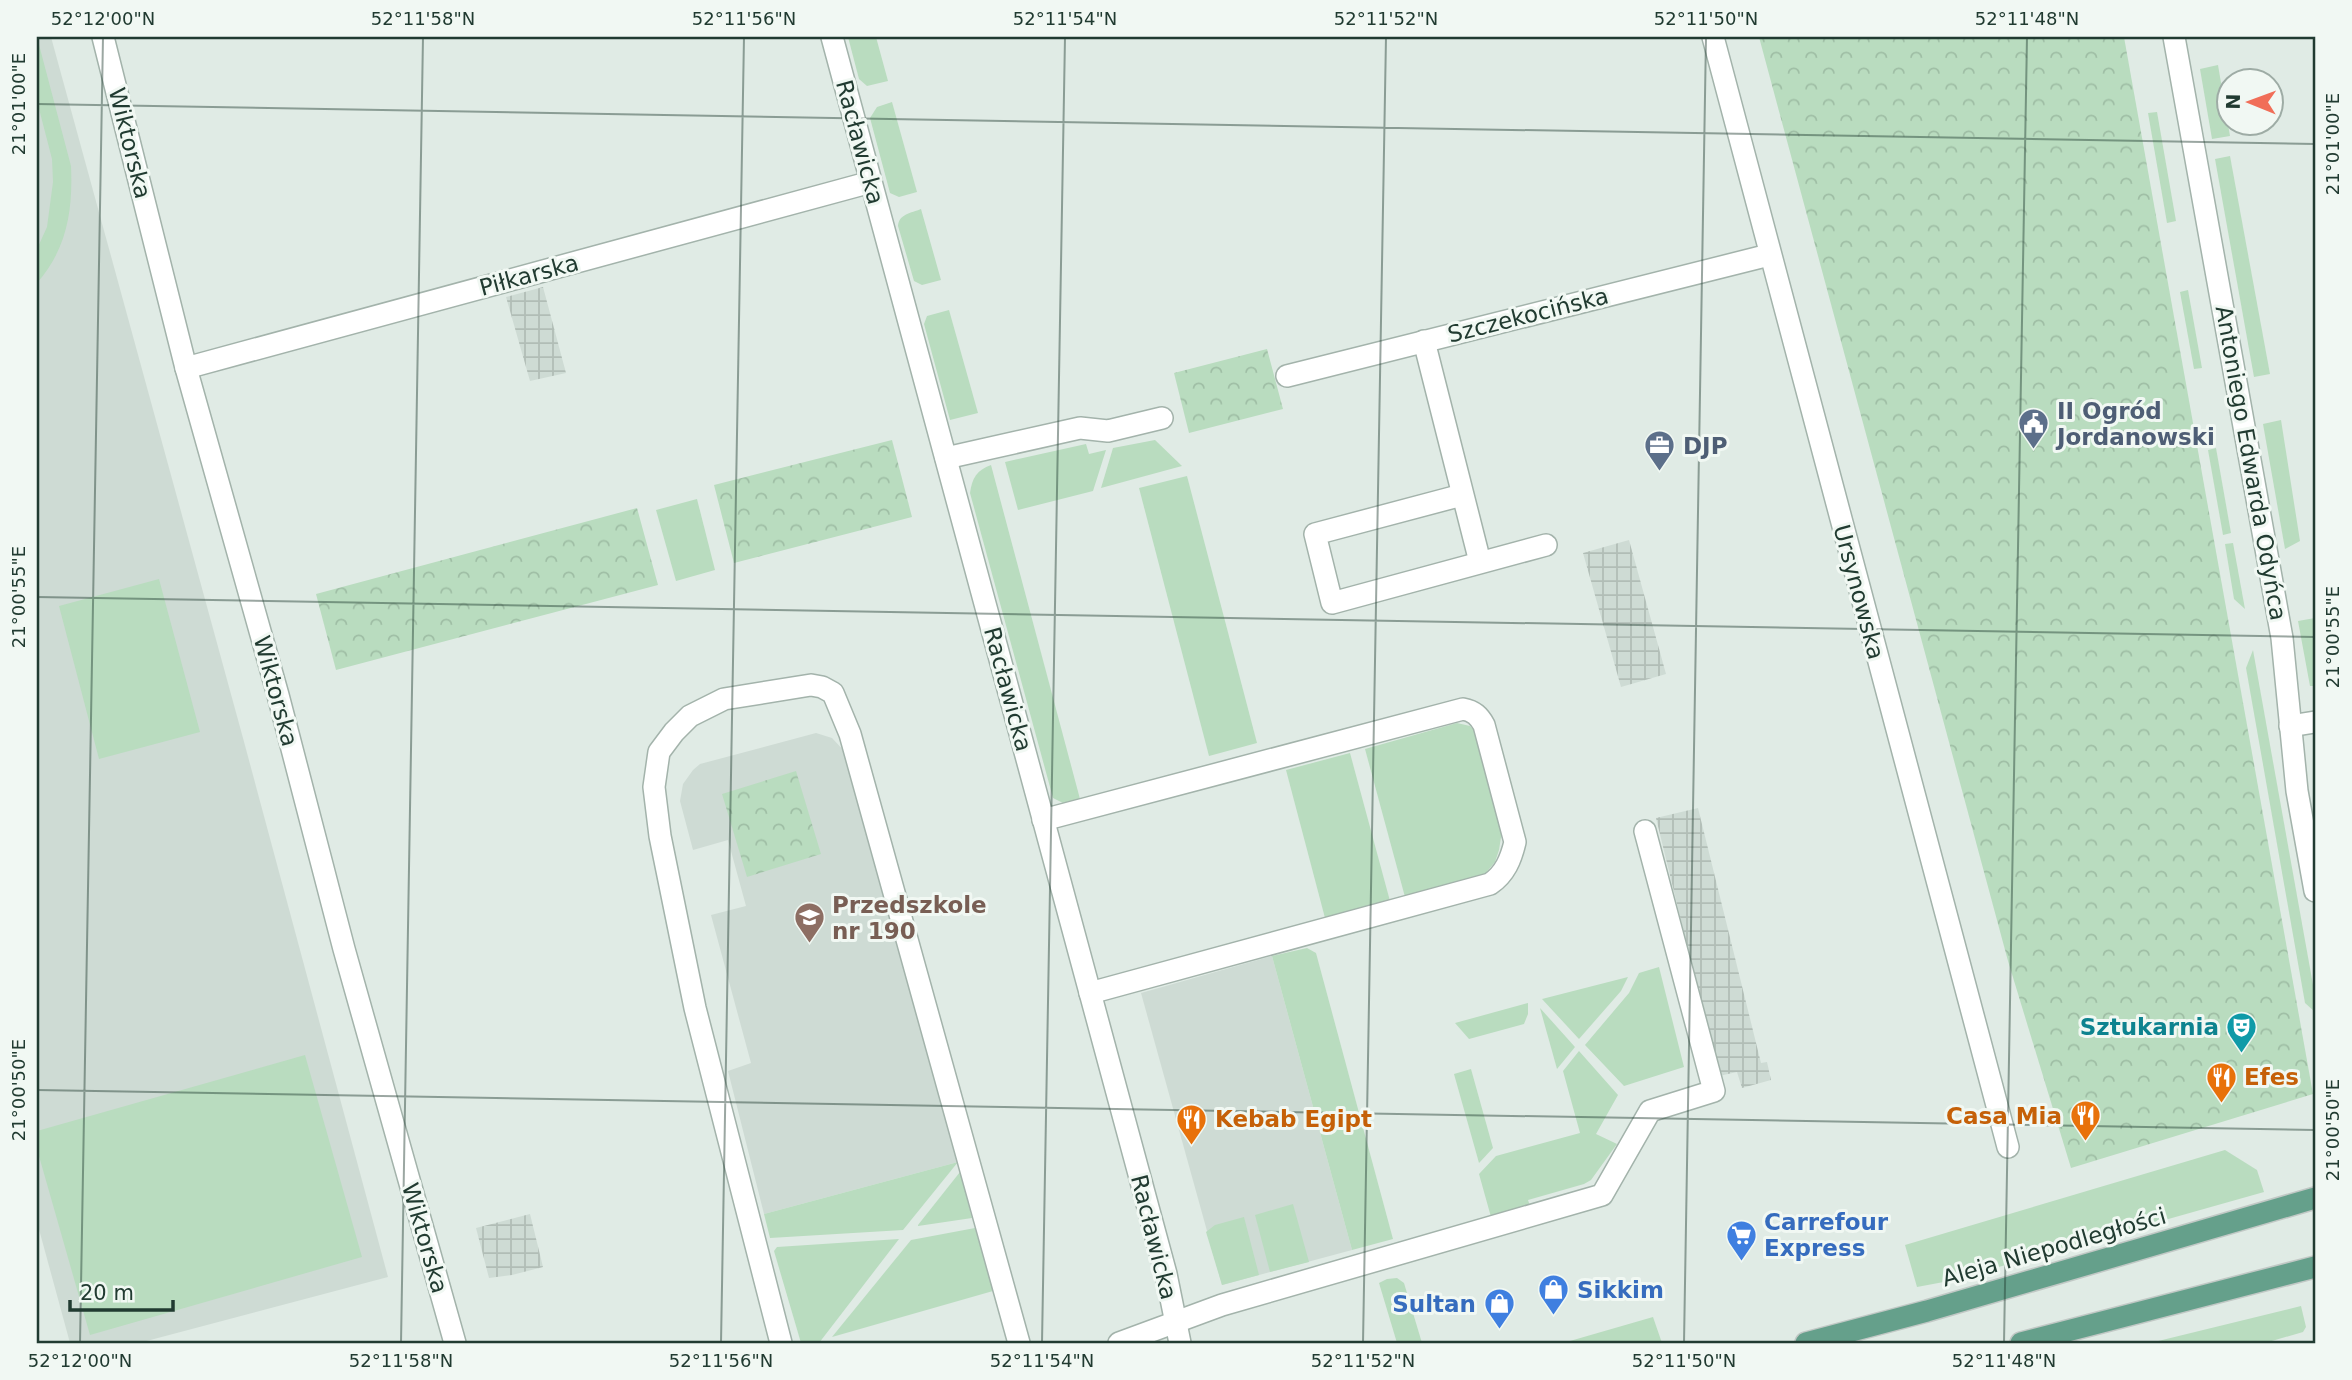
<svg xmlns="http://www.w3.org/2000/svg" width="2352" height="1380" font-family="'DejaVu Sans',sans-serif">
  <defs>
    <pattern id="industrial-grid" width="8" height="8" patternUnits="userSpaceOnUse" patternTransform="scale(1.75)"><rect width="8" height="8" fill="#cedbd4"/><path d="M0 4h8M4 0v8" fill="none" stroke="#b1bdb6"/></pattern>
    <pattern id="forest-crowns" width="20" height="18" patternUnits="userSpaceOnUse" patternTransform="scale(1.75)"><rect width="20" height="18" fill="#b9dcbf"/><path d="M2 6a3 3 0 1 1 6 0M12 15a3 3 0 1 1 6 0" fill="none" stroke="#9fbea5"/></pattern>
  </defs>
  <rect width="100%" height="100%" fill="#e0ebe5"/>
  <g fill="#cedbd4">
    <path d="M37,37H51L243,738L388,1277L139,1343H70L37,1222Z"/>
    <path d="M816,733L832,738L846,753L958,1162L764,1214L728,1071L751,1063L711,915L746,906L728,840L693,850L680,801L683,784L693,770L700,764Z"/>
    <path d="M1272,956L1352,1250L1222,1285L1141,993Z"/>
  </g>
  <g fill="url(#industrial-grid)">
    <path d="M543,287L566,373L530,381L506,297Z"/>
    <path d="M1629,540L1666,674L1621,687L1583,553Z"/>
    <path d="M1698,808L1761,1063L1767,1062L1771,1080L1742,1088L1737,1072L1719,1076L1656,818Z"/>
    <path d="M530,1214L543,1267L512,1275L489,1278L476,1228Z"/>
  </g>
  <g fill="#b9dcbf">
    <path d="M37,37L71,166C73,210 67,249 37,283V249L47,227L53,182L52,159L37,101Z"/>
    <path d="M848,37H876L888,81L867,86L859,79Z"/>
    <path d="M2218,65L2230,136L2212,139L2200,69Z"/>
    <path d="M892,102L917,192L899,197L890,193L870,118L877,107Z"/>
    <path d="M2157,112L2176,221L2167,223L2148,113Z"/>
    <path d="M2230,156L2270,374L2254,377L2215,159Z"/>
    <path d="M921,209L941,280L922,285L914,281L898,226C899,214 911,213 921,209Z"/>
    <path d="M2188,290L2202,368L2194,369L2180,292Z"/>
    <path d="M949,310L978,413L950,420L924,324L927,316Z"/>
    <path d="M2281,420L2300,541L2285,549L2263,424Z"/>
    <path d="M1155,440L1182,466L1101,488L1113,448Z"/>
    <path d="M1086,444L1089,454L1106,450L1093,491L1018,510L1005,462Z"/>
    <path d="M2216,448L2231,533L2223,535L2208,450Z"/>
    <path d="M991,465L1080,799L1063,803L1053,798L970,493C972,478 977,470 991,465Z"/>
    <path d="M1187,476L1257,743L1209,756L1139,488Z"/>
    <path d="M697,499L715,570L676,581L656,510Z"/>
    <path d="M2233,543L2245,609L2234,599L2225,544Z"/>
    <path d="M159,579L200,732L99,759L59,606Z"/>
    <path d="M2315,618V692L2313,686H2310L2298,621Z"/>
    <path d="M2253,650L2315,996V1012L2305,1003L2246,668Z"/>
    <path d="M1457,723L1470,726L1476,732L1502,831L1499,850L1495,862L1484,875L1405,897L1365,749Z"/>
    <path d="M1350,753L1390,901L1325,918L1286,770Z"/>
    <path d="M1307,948L1316,953L1393,1239L1352,1250L1272,956Z"/>
    <path d="M1659,967L1684,1067L1624,1086L1585,1045L1629,993L1639,973Z"/>
    <path d="M1628,977L1621,991L1579,1039L1542,999Z"/>
    <path d="M1528,1003V1014L1524,1024L1469,1039L1455,1023Z"/>
    <path d="M1540,1008L1575,1047L1557,1069Z"/>
    <path d="M1579,1051L1618,1095L1596,1134L1617,1144L1591,1180L1584,1184L1528,1200L1530,1206L1491,1217L1479,1174L1496,1156L1580,1133L1563,1071Z"/>
    <path d="M305,1055L362,1257L90,1335L37,1149V1131Z"/>
    <path d="M1471,1069L1493,1148L1479,1163L1454,1074Z"/>
    <path d="M2225,1150L2257,1170L2264,1192L1949,1281L1917,1287L1905,1245Z"/>
    <path d="M958,1162L903,1230L770,1238L764,1214Z"/>
    <path d="M960,1172L972,1218L918,1226V1225Z"/>
    <path d="M1293,1204L1309,1262L1270,1272L1255,1215Z"/>
    <path d="M1244,1217L1259,1275L1222,1285L1206,1232L1215,1225Z"/>
    <path d="M975,1228L993,1291L832,1337L911,1240Z"/>
    <path d="M899,1239L819,1343H801L774,1251L777,1247Z"/>
    <path d="M1397,1278L1404,1283L1422,1343H1397L1379,1283L1387,1279Z"/>
    <path d="M2301,1306L2306,1327L2303,1332L2265,1343H2150Z"/>
    <path d="M1653,1317L1662,1343H1563Z"/>
  </g>
  <g fill="url(#forest-crowns)">
    <path d="M1759,37H2124L2313,1094L2071,1168L2008,961Z"/>
    <path d="M1267,349L1283,409L1189,433L1174,373Z"/>
    <path d="M892,440L912,517L734,563L714,485Z"/>
    <path d="M637,508L658,585L336,670L316,594Z"/>
    <path d="M796,771L821,854L747,877L722,794Z"/>
  </g>
  <g fill="none" stroke-linecap="round" stroke-linejoin="round">
    <defs>
      <g id="minor">
        <path d="M103,37L186,368L278,695L344,949L455,1343"/>
        <path d="M832,37L1166,1274L1180,1343"/>
        <path d="M1713,37L2008,1147"/>
        <path d="M2174,37L2282,638L2297,791L2315,891"/>
        <path d="M1424,341L1480,562"/>
        <path d="M186,368L871,182"/>
        <path d="M1287,376L1769,255"/>
        <path d="M946,458L1080,428L1108,431L1162,418"/>
        <path d="M1462,495L1315,534L1332,603L1546,545"/>
        <path d="M2290,726L2315,722"/>
        <path d="M1043,820L1463,709C1474,711 1479,716 1484,725L1515,842C1511,859 1505,874 1490,884L1090,993"/>
        <path d="M781,1343L695,1008L660,836L654,787L659,752L674,732L690,716L724,699L811,685L822,687L833,693L850,734L1019,1343"/>
        <path d="M1119,1343L1222,1305L1602,1195L1650,1111L1714,1091L1645,831"/>
      </g>
      <g id="major">
        <path d="M1806,1343L1927,1311L2315,1198"/>
        <path d="M2021,1343L2315,1267"/>
      </g>
    </defs>
    <use href="#minor" stroke="#a3b3ab" stroke-width="24"/>
    <use href="#major" stroke="#c1c8c5" stroke-width="24"/>
    <use href="#minor" stroke="#fff" stroke-width="21"/>
    <use href="#major" stroke="#65a08b" stroke-width="21"/>
  </g>
  <path fill="none" stroke="#213b31" stroke-width="2" stroke-opacity="0.45" d="M37,104L2315,144M37,597L2315,637M37,1090L2315,1130M80,1343L103,37M401,1343L423,37M721,1343L744,37M1042,1343L1065,37M1363,1343L1386,37M1684,1343L1706,37M2004,1343L2027,37"/>
  <defs>
    <symbol id="civic-pin" viewBox="-11 -11 22 30"><path d="M0 17L-7.5 6A9.5 9.5 0 1 1 7.5 6Z" fill="#5c6f8a" stroke="#f1f8f3"/><path d="M-.6-6.5H3V-4.5H.6V-3L4-1V1h2V6H-6V1h2V-1L-.6-3ZM-1.2 2.5V6h2.4V2.5Z" fill="#fff"/></symbol>
    <symbol id="office-pin" viewBox="-11 -11 22 30"><path d="M0 17L-7.5 6A9.5 9.5 0 1 1 7.5 6Z" fill="#5c6f8a" stroke="#f1f8f3"/><path d="M-6-3h4V-5.5h4V-3h4V5H-6ZM-1-4.5V-3h2v-1.5ZM-6 0V1H6V0Z" fill="#fff"/></symbol>
    <symbol id="school-pin" viewBox="-11 -11 22 30"><path d="M0 17L-7.5 6A9.5 9.5 0 1 1 7.5 6Z" fill="#8d6e63" stroke="#f1f8f3"/><path d="M0-5L7-2L0 1L-7-2ZM-4 1L0 2.5L4 1V4Q0 6-4 4Z" fill="#fff"/></symbol>
    <symbol id="theatre-pin" viewBox="-11 -11 22 30"><path d="M0 17L-7.5 6A9.5 9.5 0 1 1 7.5 6Z" fill="#0f9aa8" stroke="#f1f8f3"/><path d="M-5-5.5Q0-4 5-5.5V0Q5 5 0 6Q-5 5-5 0ZM-3.3-2.5H-1v1.5H-3.3ZM1-2.5H3.3v1.5H1ZM-2.8 1Q0 5.5 2.8 1Z" fill="#fff"/></symbol>
    <symbol id="restaurant-pin" viewBox="-11 -11 22 30"><path d="M0 17L-7.5 6A9.5 9.5 0 1 1 7.5 6Z" fill="#e8710a" stroke="#f1f8f3"/><path d="M-5-6h1v4h1v-4h1v4h1v-4h1v5L-1.5 .5V6h-2V.5L-5-1ZM5-6V6H3V1.5H1.5Q1.5-4 5-6Z" fill="#fff"/></symbol>
    <symbol id="supermarket-pin" viewBox="-11 -11 22 30"><path d="M0 17L-7.5 6A9.5 9.5 0 1 1 7.5 6Z" fill="#3f7fe0" stroke="#f1f8f3"/><path d="M-6-5.5h2.5l.6 2H6L4.5 2H-2.5L-4.4-4H-6ZM-1.5 3.2a1.3 1.3 0 1 0 .1 0ZM3 3.2a1.3 1.3 0 1 0 .1 0Z" fill="#fff"/></symbol>
    <symbol id="shop-pin" viewBox="-11 -11 22 30"><path d="M0 17L-7.5 6A9.5 9.5 0 1 1 7.5 6Z" fill="#3f7fe0" stroke="#f1f8f3"/><path d="M-5-2.5h2.3a2.7 3.5 0 0 1 5.4 0H5L5.5 6h-11ZM-1.5-2.5h3a1.5 2.3 0 0 0-3 0Z" fill="#fff"/></symbol>
  </defs>
  <g fill-rule="evenodd">
    <use href="#civic-pin" x="2016" y="406" width="35" height="47"/>
    <use href="#office-pin" x="1642" y="428" width="35" height="47"/>
    <use href="#school-pin" x="792" y="900" width="35" height="47"/>
    <use href="#theatre-pin" x="2224" y="1010" width="35" height="47"/>
    <use href="#restaurant-pin" x="2204" y="1060" width="35" height="47"/>
    <use href="#restaurant-pin" x="2068" y="1098" width="35" height="47"/>
    <use href="#restaurant-pin" x="1174" y="1102" width="35" height="47"/>
    <use href="#supermarket-pin" x="1724" y="1218" width="35" height="47"/>
    <use href="#shop-pin" x="1536" y="1272" width="35" height="47"/>
    <use href="#shop-pin" x="1482" y="1286" width="35" height="47"/>
  </g>
  <g text-anchor="middle" dominant-baseline="central" stroke-width="6" stroke-linejoin="round" paint-order="stroke">
    <g font-size="23" fill="#213b31" stroke="#f1f8f3">
      <text transform="translate(860 142) rotate(75)">Racławicka</text>
      <text transform="translate(130 143) rotate(76)">Wiktorska</text>
      <text transform="translate(529 275) rotate(-15)">Piłkarska</text>
      <text transform="translate(1528 315) rotate(-14)">Szczekocińska</text>
      <text transform="translate(2251 463) rotate(80)">Antoniego Edwarda Odyńca</text>
      <text transform="translate(1859 592) rotate(75)">Ursynowska</text>
      <text transform="translate(1008 689) rotate(75)">Racławicka</text>
      <text transform="translate(276 691) rotate(75)">Wiktorska</text>
      <text transform="translate(1154 1237) rotate(76)">Racławicka</text>
      <text transform="translate(425 1238) rotate(74)">Wiktorska</text>
      <text transform="translate(2054 1247) rotate(-16)">Aleja Niepodległości</text>
    </g>
    <g font-size="23" font-weight="bold" fill="#4e5e75" stroke="#f1f8f3" text-anchor="start">
      <text x="2057" y="411">II Ogród<tspan x="2057" dy="26">Jordanowski</tspan></text>
      <text x="1683" y="446">DJP</text>
    </g>
    <g font-size="23" font-weight="bold" fill="#785e54" stroke="#f1f8f3" text-anchor="start">
      <text x="832" y="905">Przedszkole<tspan x="832" dy="26">nr 190</tspan></text>
    </g>
    <g font-size="23" font-weight="bold" fill="#0d838f" stroke="#f1f8f3" text-anchor="end">
      <text x="2219" y="1027">Sztukarnia</text>
    </g>
    <g font-size="23" font-weight="bold" fill="#c56008" stroke="#f1f8f3" text-anchor="start">
      <text x="2244" y="1077">Efes</text>
      <text x="2062" y="1116" text-anchor="end">Casa Mia</text>
      <text x="1215" y="1119">Kebab Egipt</text>
    </g>
    <g font-size="23" font-weight="bold" fill="#366cbe" stroke="#f1f8f3" text-anchor="start">
      <text x="1764" y="1222">Carrefour<tspan x="1764" dy="26">Express</tspan></text>
      <text x="1577" y="1290">Sikkim</text>
      <text x="1476" y="1304" text-anchor="end">Sultan</text>
    </g>
  </g>
  <rect width="2352" height="1380" fill="none" stroke="#f1f8f3" stroke-width="77"/>
  <g transform="translate(2250 102) rotate(271)"><circle r="33" fill="#f1f8f3" stroke="#9eaca5" stroke-width="2"/>
  <path d="M0-5L12 26L0 18L-12 26Z" fill="#f16e58"/>
  <text y="-10" font-size="19" font-weight="bold" text-anchor="middle" fill="#213b31">N</text>
  </g>
  <path d="M70 1300v10h103v-10" fill="none" stroke="#213b31" stroke-width="3.5"/>
  <text x="80" y="1300" font-size="21" fill="#213b31" stroke="#f1f8f3" stroke-width="5" paint-order="stroke">20 m</text>
  <rect x="38" y="38" width="2276" height="1304" fill="none" stroke="#213b31" stroke-width="2.5"/>
  <g font-size="18" text-anchor="middle" fill="#213b31">
    <text x="103" y="25">52°12'00"N</text>
    <text x="423" y="25">52°11'58"N</text>
    <text x="744" y="25">52°11'56"N</text>
    <text x="1065" y="25">52°11'54"N</text>
    <text x="1386" y="25">52°11'52"N</text>
    <text x="1706" y="25">52°11'50"N</text>
    <text x="2027" y="25">52°11'48"N</text>
    <text transform="translate(19 104) rotate(-90)" y="6">21°01'00"E</text>
    <text transform="translate(2333 144) rotate(-90)" y="6">21°01'00"E</text>
    <text transform="translate(19 597) rotate(-90)" y="6">21°00'55"E</text>
    <text transform="translate(2333 637) rotate(-90)" y="6">21°00'55"E</text>
    <text transform="translate(19 1090) rotate(-90)" y="6">21°00'50"E</text>
    <text transform="translate(2333 1130) rotate(-90)" y="6">21°00'50"E</text>
    <text x="80" y="1367">52°12'00"N</text>
    <text x="401" y="1367">52°11'58"N</text>
    <text x="721" y="1367">52°11'56"N</text>
    <text x="1042" y="1367">52°11'54"N</text>
    <text x="1363" y="1367">52°11'52"N</text>
    <text x="1684" y="1367">52°11'50"N</text>
    <text x="2004" y="1367">52°11'48"N</text>
  </g>
</svg>
